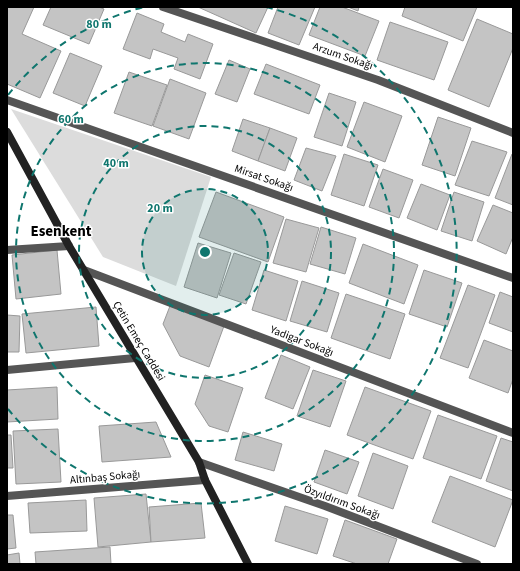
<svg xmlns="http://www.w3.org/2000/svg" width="520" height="571" font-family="'Source Sans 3',sans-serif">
  <rect width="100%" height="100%" fill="#fff"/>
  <path fill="#dcdcdc" d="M11,109L211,177L176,286L103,257Z"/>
  <g fill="#c4c4c4" stroke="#999">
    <path d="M7,7H34L22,34L61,51L40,98L7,84Z"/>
    <path d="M51,7H99L104,9L89,44L43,25Z"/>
    <path d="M198,7H268L256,33Z"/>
    <path d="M278,7H315L299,45L268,33Z"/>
    <path d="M320,7H342L379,21L365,56L309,35Z"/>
    <path d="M348,7H359L358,11Z"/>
    <path d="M405,7H477L463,41L402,16Z"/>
    <path d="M137,13L164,24L161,32L185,42L188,34L213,44L200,79L174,69L178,58L153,49L150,59L123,49Z"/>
    <path d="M477,19L513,34V48L489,107L448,90Z"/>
    <path d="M390,22L448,42L434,80L377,60Z"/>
    <path d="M70,53L102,66L85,106L53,93Z"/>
    <path d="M229,60L250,69L237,102L215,94Z"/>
    <path d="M266,64L320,85L309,114L254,94Z"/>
    <path d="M129,72L167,85L152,126L114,113Z"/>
    <path d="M170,79L206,93L189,139L153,126Z"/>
    <path d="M329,93L356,102L342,146L314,137Z"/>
    <path d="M364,102L402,116L385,162L347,147Z"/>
    <path d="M438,117L471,128L455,176L422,165Z"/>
    <path d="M243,119L270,128L258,161L232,151Z"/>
    <path d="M270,128L297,138L285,171L258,161Z"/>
    <path d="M472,141L507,152L489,196L455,185Z"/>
    <path d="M306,148L336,156L322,191L294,180Z"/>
    <path d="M344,154L378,165L364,206L331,195Z"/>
    <path d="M512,154H513V205L495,198Z"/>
    <path d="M383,169L413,180L399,218L369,207Z"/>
    <path d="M421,184L450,195L437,230L407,218Z"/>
    <path d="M216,192L284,217L268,262L199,237Z"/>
    <path d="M454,192L484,202L472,241L441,231Z"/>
    <path d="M493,205L513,213V237L506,254L477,241Z"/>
    <path d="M286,219L319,228L306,272L273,263Z"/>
    <path d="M321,227L356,238L345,274L310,264Z"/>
    <path d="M198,243L231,253L217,298L184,287Z"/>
    <path d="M363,244L418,265L404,304L349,283Z"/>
    <path d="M57,250L61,294L16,299L12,255Z"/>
    <path d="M234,253L261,262L246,304L219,295Z"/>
    <path d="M264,270L298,281L286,321L252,310Z"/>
    <path d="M424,270L462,283L447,327L409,314Z"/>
    <path d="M302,281L339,293L327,332L290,321Z"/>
    <path d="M468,285L495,295L468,368L440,358Z"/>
    <path d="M500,292L513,297V332L489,323Z"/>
    <path d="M346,294L405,314L390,359L331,338Z"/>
    <path d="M170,306L224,326L209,367L180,356L163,324Z"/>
    <path d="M96,307L99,346L26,353L22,314Z"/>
    <path d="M7,315L20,316L19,352H7Z"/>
    <path d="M484,340L513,351V379L508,393L469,378Z"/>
    <path d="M281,355L310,367L293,409L265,398Z"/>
    <path d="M313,370L346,381L330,427L297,416Z"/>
    <path d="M205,375L243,388L228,432L209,426L195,404Z"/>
    <path d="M57,387L58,419L7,422V390Z"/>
    <path d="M365,387L431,411L413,459L347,435Z"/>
    <path d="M438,415L497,436L481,479L423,458Z"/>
    <path d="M156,422L171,457L102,462L99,426Z"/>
    <path d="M58,429L61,482L16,484L13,431Z"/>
    <path d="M243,432L282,444L274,471L235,460Z"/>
    <path d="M7,435H11L13,468H7Z"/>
    <path d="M501,438L513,442V491L486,481Z"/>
    <path d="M325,450L359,462L347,494L314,482Z"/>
    <path d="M373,453L408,466L393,509L358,496Z"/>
    <path d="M450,476L513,500L495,547L432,522Z"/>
    <path d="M146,494L151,542L98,547L94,498Z"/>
    <path d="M86,500L87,531L30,533L28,503Z"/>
    <path d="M201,503L205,538L151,542L149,507Z"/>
    <path d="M285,506L328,519L317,554L275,541Z"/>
    <path d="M7,515H13L16,548L7,549Z"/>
    <path d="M345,520L397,539L388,564H357L333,556Z"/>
    <path d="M110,547L111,564H36L35,552Z"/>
    <path d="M19,553L20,564H7V555Z"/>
  </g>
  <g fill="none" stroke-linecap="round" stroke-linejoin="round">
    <g stroke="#555" stroke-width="8">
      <path d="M163,7L378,80L513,133"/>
      <path d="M7,100L513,278"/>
      <path d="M7,250L69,246"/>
      <path d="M84,270L513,433"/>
      <path d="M7,370L135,358"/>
      <path d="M199,462L325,506L477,564"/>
      <path d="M7,496L205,480"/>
    </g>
    <path stroke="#222" stroke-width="8" d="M7,132L69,246L199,462L205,480L248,564"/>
  </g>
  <circle cx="205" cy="252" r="63" fill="#0f766e" fill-opacity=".12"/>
  <g fill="none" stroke="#0f766e" stroke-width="2" stroke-dasharray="7 5">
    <circle cx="205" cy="252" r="63"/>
    <circle cx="205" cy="252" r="126"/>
    <circle cx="205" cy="252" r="189"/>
    <path d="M8 95A252 252 0 0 1 144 7M266 7A252 252 0 1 1 8 409"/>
  </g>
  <g text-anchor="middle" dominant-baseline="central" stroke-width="3" stroke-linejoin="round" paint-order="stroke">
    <g font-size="11" fill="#000" stroke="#fff">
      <text transform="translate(343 56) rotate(19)">Arzum Sokağı</text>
      <text transform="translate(264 178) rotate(19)">Mirsat Sokağı</text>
      <text transform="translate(139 341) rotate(59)">Çetin Emeç Caddesi</text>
      <text transform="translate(302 341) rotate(21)">Yadigar Sokağı</text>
      <text transform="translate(105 477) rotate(-5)">Altınbaş Sokağı</text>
      <text transform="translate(342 502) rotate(20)">Özyıldırım Sokağı</text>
    </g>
    <g font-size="15" font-weight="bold" fill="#000" stroke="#fff">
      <text x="61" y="231">Esenkent</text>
    </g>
  </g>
  <circle cx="205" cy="252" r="6" fill="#0f766e" stroke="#fff" stroke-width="2"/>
  <g font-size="12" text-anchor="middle" font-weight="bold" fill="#0f766e" stroke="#fff" stroke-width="3" stroke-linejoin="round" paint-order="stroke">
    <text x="99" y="28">80 m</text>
    <text x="71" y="123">60 m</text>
    <text x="116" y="167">40 m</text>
    <text x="160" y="212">20 m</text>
  </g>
  <rect width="520" height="571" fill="none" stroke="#000000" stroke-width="16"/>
</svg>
